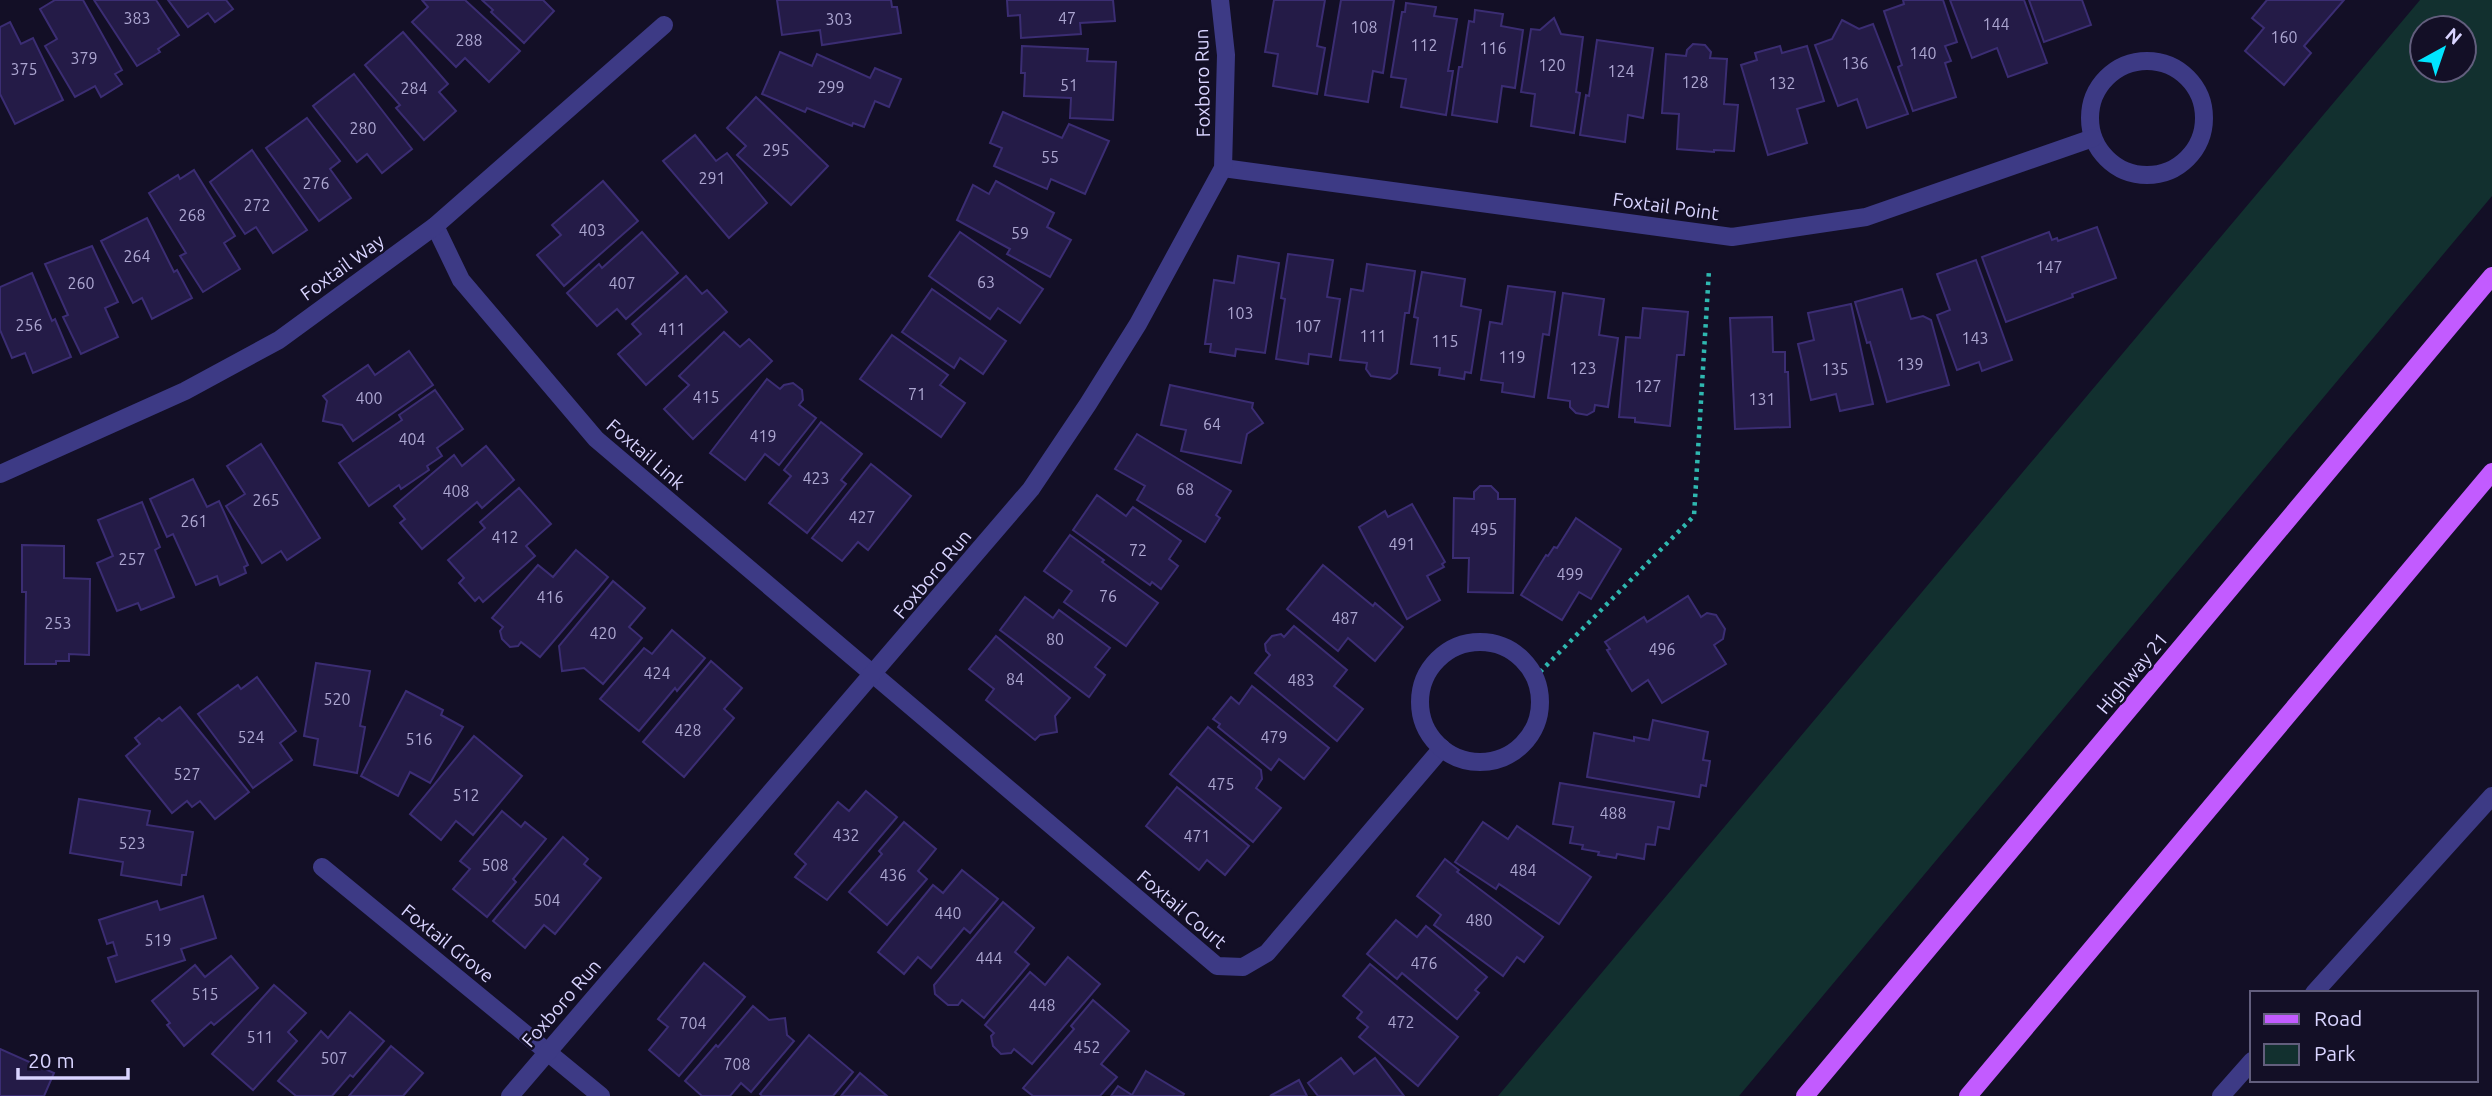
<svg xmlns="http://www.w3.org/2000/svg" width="2492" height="1096" font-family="Ubuntu,sans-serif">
  <rect width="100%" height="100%" fill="#130f26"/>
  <path fill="#12302f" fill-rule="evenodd" d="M2420,0H2492V196L1739,1096H1498ZM2422,28H2464V70H2422Z"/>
  <g fill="#241b47" stroke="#3b2d73" stroke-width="2">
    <path d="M55,0H83L122,70L115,74L122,84L101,97L95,86L75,97L45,46L57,39L40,9Z"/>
    <path d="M94,0H156L179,35L158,49L160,52L137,66Z"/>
    <path d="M168,0H226L233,9L215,22L208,13L188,27Z"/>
    <path d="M422,0H465L520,51L489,82L465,58L456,67L412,22L428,7Z"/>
    <path d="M482,0H543L554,11L524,43L491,12L493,10Z"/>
    <path d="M777,0H891L892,7H897L901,33L822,45L820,30L782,35Z"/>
    <path d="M1007,0H1113L1115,21L1080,23L1081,34L1021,38L1020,15L1008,16Z"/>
    <path d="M1274,0H1325L1317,46L1325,48L1317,94L1273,86L1278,54L1265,52Z"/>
    <path d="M1341,0H1394L1383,73L1373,71L1368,102L1325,95Z"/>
    <path d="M1903,0H1943L1957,42L1945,46L1951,61L1945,63L1956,97L1913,111L1898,67L1902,65L1884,11L1904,4Z"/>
    <path d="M1950,0H2024L2047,63L2008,77L1997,48L1972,58Z"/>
    <path d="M2029,0H2082L2091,25L2044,42Z"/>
    <path d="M2267,0H2344L2304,46L2311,53L2284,85L2245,51L2264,28L2252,18Z"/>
    <path d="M1406,3L1436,7L1434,16L1457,19L1448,71H1453L1446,115L1401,107L1406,79L1391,77L1402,12H1405Z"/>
    <path d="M1475,10L1503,14L1501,26L1523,30L1515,88L1502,86L1497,122L1452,115L1459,67H1462L1469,21L1474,22Z"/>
    <path d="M1554,18L1561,34L1583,37L1576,92L1580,93L1574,133L1531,126L1535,94L1521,92L1531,29L1540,30Z"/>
    <path d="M1842,20L1859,29L1873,24L1908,114L1867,128L1857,99L1838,106L1815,45L1832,39Z"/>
    <path d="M10,22L21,44L33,38L63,100L15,124L0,94V27Z"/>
    <path d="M403,32L448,84L439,92L456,111L424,140L396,108L400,105L365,65Z"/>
    <path d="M1597,40L1653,48L1643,118L1628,115L1625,142L1580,135L1586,95L1589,96Z"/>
    <path d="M1693,44L1705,45L1711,52L1710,58L1727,59L1724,104L1738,105L1734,151L1714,150V152L1677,149L1679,114L1662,113L1666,54L1686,56L1687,50Z"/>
    <path d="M1022,46L1088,49L1087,61L1116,62L1113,120L1070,118L1071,98L1024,96L1025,73H1021Z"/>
    <path d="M1780,46L1782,53L1807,46L1824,101L1797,109L1807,143L1768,155L1741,65L1757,60L1755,53Z"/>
    <path d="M780,52L812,66L817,54L870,78L875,68L901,79L889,107L875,101L864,127L853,123L852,126L807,108L805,112L762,94Z"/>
    <path d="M354,74L412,149L382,173L367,154L357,162L313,106Z"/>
    <path d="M756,97L828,166L791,205L737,155L746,146L727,128Z"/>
    <path d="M1003,112L1062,138L1069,124L1109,141L1085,194L1051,179L1047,189L994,166L1002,148L990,143Z"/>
    <path d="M307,118L340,161L330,169L351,198L319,221L266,148Z"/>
    <path d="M695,135L716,161L727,153L767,203L729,238L663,161Z"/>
    <path d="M252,150L307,230L273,253L256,227L245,234L210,182Z"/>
    <path d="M194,170L235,236L224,243L240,269L203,292L180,256L186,253L149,193L178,175L180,179Z"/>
    <path d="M603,181L638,221L564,286L537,255L561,235L552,225Z"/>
    <path d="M996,181L1054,213L1047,227L1071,240L1050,277L1007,254L1010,249L957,220L973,185L989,194Z"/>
    <path d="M147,218L174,272L177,270L192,298L152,319L142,298L133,303L101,241Z"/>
    <path d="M2097,227L2116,278L2072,294L2073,297L2006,322L1982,257L2049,232L2052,240L2057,238L2058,241Z"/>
    <path d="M642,232L678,273L626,319L617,309L597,326L567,293L599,264L602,268Z"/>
    <path d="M960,232L1043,289L1020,323L998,308L990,319L929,276Z"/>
    <path d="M92,246L118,302L105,308L118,337L81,354L63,317L68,315L45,264Z"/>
    <path d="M1288,254L1333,260L1327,297L1340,299L1331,357L1309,354L1308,364L1276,359L1285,299L1281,298Z"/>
    <path d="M1238,256L1279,263L1265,353L1236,349L1235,356L1210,352L1211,344H1205L1214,280L1234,283Z"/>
    <path d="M1976,260L2012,360L1982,371L1979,362L1957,370L1937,315L1950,310L1937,274Z"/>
    <path d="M1367,264L1415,271L1409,313H1405L1397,373L1390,379L1371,376L1366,369L1367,363L1340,360L1351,289L1363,291Z"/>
    <path d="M1422,272L1465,279L1461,306L1481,310L1471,373L1465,372L1464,379L1439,375L1440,368L1411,364L1418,318L1414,317Z"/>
    <path d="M32,273L52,321L55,319L71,357L33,373L25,353L12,358L0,330V287Z"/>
    <path d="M686,276L702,294L707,290L727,312L646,385L618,354L641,334L632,324Z"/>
    <path d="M1508,286L1555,292L1549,335L1543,334L1534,397L1502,392L1503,383L1481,380L1490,322L1502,324Z"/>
    <path d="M932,289L1006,341L983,374L960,358L954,368L902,332Z"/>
    <path d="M1902,289L1911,319L1923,316L1931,320L1949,385L1887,402L1870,342L1867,343L1855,302Z"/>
    <path d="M1563,293L1604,299L1599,335L1618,338L1608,407L1595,405L1594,411L1587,415L1576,413L1570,407V401L1548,398Z"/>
    <path d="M1851,304L1873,404L1840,411L1836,394L1811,400L1798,344L1814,340L1808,313Z"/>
    <path d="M1643,308L1688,312L1684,355H1677L1670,426L1635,422V418L1619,417L1626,337L1640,338Z"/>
    <path d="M1772,317L1773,352H1785V372H1788L1790,427L1735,429L1730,318Z"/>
    <path d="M724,332L740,347L749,339L772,361L693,439L664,409L689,385L679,376Z"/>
    <path d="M892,335L948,375L940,385L965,403L941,437L860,379Z"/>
    <path d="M409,351L433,385L353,441L342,425L323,421L327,401L323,396L368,365L375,375Z"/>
    <path d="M767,379L780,389L784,385L793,383L802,390L803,400L799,405L816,418L779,465L765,454L745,480L710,453Z"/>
    <path d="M1170,385L1253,403L1252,408L1263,423L1247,434L1241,463L1181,451L1186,430L1161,425Z"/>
    <path d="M435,390L463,429L437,448L442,456L427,466L429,470L401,489L399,485L369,506L339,463L402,420L399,415Z"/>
    <path d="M821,422L862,454L841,480L846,484L807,533L769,503L791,476L784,470Z"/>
    <path d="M1137,434L1231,491L1216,515L1220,518L1205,542L1137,500L1145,486L1115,469Z"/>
    <path d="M261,444L320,538L287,560L281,551L262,563L226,506L245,494L227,466Z"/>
    <path d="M486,446L514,480L482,508L477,502L422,549L400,523L405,519L394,506L454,455L462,466Z"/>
    <path d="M871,464L911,496L868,550L858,542L842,561L812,538Z"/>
    <path d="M193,479L207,507L219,501L248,565L244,567L246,573L220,585L217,576L196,585L173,534L167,537L150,499Z"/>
    <path d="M1480,486H1491L1498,493V499H1515L1513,593L1468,592L1469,558H1453L1454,498L1474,499V492Z"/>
    <path d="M519,488L551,524L526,546L535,556L483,602L479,597L475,601L459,583L464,578L448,560L485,528L480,522Z"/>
    <path d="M1097,495L1126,516L1133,507L1181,541L1169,559L1178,566L1161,589L1152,582L1150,585L1073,530Z"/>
    <path d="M142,502L160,547L155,550L174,597L141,610L138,603L117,611L97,563L113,556L98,520Z"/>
    <path d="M1412,504L1445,562L1442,564L1444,567L1427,576L1440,600L1407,619L1359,527L1385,511L1388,517Z"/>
    <path d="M1576,518L1621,549L1591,599L1579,592L1562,620L1521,595L1546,555L1548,556L1554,547L1557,548Z"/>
    <path d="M1070,535L1104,560L1102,562L1158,603L1126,646L1064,602L1072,591L1044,571Z"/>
    <path d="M22,545L64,546V578L90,579L89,655L69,654V661H56V664H25L26,592H22Z"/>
    <path d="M576,550L608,577L540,657L521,642L518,646L510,647L502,639L500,631L503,627L492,618L538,565L553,577Z"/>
    <path d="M1323,565L1373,606L1375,603L1403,627L1375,661L1348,638L1338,651L1287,609Z"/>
    <path d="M613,581L645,608L629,627L642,638L603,684L584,668L562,671L559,646Z"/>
    <path d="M1688,596L1701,617L1707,613L1716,615L1725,629L1723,639L1714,645L1726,664L1662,703L1648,680L1632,691L1607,650L1610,649L1605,642L1644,617L1647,622Z"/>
    <path d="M1025,597L1053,618L1059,610L1110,648L1095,667L1105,675L1089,697L1000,630Z"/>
    <path d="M1294,626L1347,670L1334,686L1363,709L1337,741L1255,673L1270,655L1266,651L1265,644L1272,636L1281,634L1284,637Z"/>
    <path d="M672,630L705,658L677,691L675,688L639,731L600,699L644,648L652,654Z"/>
    <path d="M996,636L1070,698L1055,716L1057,732L1040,735L1035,740L986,700L994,689L969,669Z"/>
    <path d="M711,661L742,688L724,709L734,718L684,777L643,742Z"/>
    <path d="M316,663L370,671L360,726L365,727L357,773L314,765L318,739L304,736Z"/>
    <path d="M257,677L296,731L280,743L292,760L253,788L198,714L238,685L241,689Z"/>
    <path d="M1252,686L1329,748L1304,779L1279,759L1271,770L1218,727L1220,724L1213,719L1231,697L1239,704Z"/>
    <path d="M406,691L443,710L441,715L463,727L430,783L410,772L398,796L361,776Z"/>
    <path d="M180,707L249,792L215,819L200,801L192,807L187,801L172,813L126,756L140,744L135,738L159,718L162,721Z"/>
    <path d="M1653,720L1708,732L1703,760L1710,761L1706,786L1701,785L1699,797L1587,777L1594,733L1634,741V737L1649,740Z"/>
    <path d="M1208,727L1261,770L1262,779L1256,788L1281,808L1253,842L1170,774Z"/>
    <path d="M474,736L522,776L473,835L456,821L441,840L410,814Z"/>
    <path d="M1560,783L1674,802L1669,829L1658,827L1655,845L1646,844L1644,859L1617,854L1616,858L1598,855L1599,852L1582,849L1583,845L1570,843L1573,827L1553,824Z"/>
    <path d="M1177,787L1249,846L1225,875L1207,860L1199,870L1146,826Z"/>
    <path d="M866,791L897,817L827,900L795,877L806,864L795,854L838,802L849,811Z"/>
    <path d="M79,799L150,811L147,825L193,832L186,875H182L181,885L121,875L123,862L70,853Z"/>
    <path d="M502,811L521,827L525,822L546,839L513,879L516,882L487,917L453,889L470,869L460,861Z"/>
    <path d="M904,822L936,849L918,871L927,879L887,925L849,892L882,854L879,851Z"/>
    <path d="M1483,822L1508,839L1517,826L1591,877L1559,924L1499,884L1496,889L1455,862Z"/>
    <path d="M563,837L588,859L584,864L601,878L555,934L544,925L525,948L493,921Z"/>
    <path d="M1445,859L1459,870L1457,872L1543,937L1524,962L1517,957L1503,976L1434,925L1441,915L1417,896Z"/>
    <path d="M962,870L998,899L970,933L964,928L931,968L918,957L904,974L878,952L933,885L943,893Z"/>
    <path d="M203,896L216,938L181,949L185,960L116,982L108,958L117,955L113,942L107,944L99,920L157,901L160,910Z"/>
    <path d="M1003,902L1034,928L1015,952L1029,964L984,1018L962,1000L958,1005H948L935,994L934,985Z"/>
    <path d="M1396,920L1417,937L1426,926L1487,977L1475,990L1479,993L1457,1019L1402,973L1397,979L1367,954Z"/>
    <path d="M231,956L258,988L214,1025L211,1022L184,1046L167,1025L170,1023L152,1001L195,965L205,977Z"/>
    <path d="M1068,957L1100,984L1032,1064L1014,1049L1011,1053L1001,1054L993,1046L991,1036L994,1033L985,1025L1030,972L1045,985Z"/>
    <path d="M704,963L745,997L679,1076L649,1050L668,1027L658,1019Z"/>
    <path d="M1370,964L1458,1037L1418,1086L1359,1037L1368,1027L1357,1018L1362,1012L1343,996Z"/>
    <path d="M274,985L306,1013L288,1032L297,1041L253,1090L212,1054Z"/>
    <path d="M1093,1000L1129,1031L1101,1064L1117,1077L1100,1096H1033L1023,1088L1074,1029L1071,1026Z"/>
    <path d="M753,1006L769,1020L785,1018L787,1035L794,1041L751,1092L741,1083L730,1096H702L685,1081L716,1045L718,1047Z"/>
    <path d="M350,1012L384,1041L353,1077L350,1075L332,1096H296L278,1081L321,1031L328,1038Z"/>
    <path d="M809,1035L853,1072L833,1096H762L760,1094Z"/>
    <path d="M391,1046L423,1073L403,1096H349Z"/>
    <path d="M0,1049L54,1073L44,1096H0Z"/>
    <path d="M1341,1058L1354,1074L1375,1058L1404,1096H1318L1308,1083Z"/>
    <path d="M1146,1071L1184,1094L1183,1096H1111L1118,1086L1132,1095Z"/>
    <path d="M860,1073L887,1096H841Z"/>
    <path d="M1299,1080L1307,1096H1270Z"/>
  </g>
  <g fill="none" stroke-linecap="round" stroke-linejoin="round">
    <path stroke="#2fb8b0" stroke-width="4.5" stroke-dasharray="3.5 5" stroke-linecap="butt" d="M1534,678L1694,516L1709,270"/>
    <g stroke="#3d3a85" stroke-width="18">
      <circle cx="2147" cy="118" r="57"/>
      <path d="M1223,168L1732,237L1866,217L2093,138"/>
      <path d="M435,226L461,280L596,439L1217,966L1243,967L1267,953L1442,748"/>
      <path d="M0,474L185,391L279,340L435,226L664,25"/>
      <circle cx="1480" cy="702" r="60"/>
      <path d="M322,867L601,1096"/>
      <path d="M2314,993L2492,796"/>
      <path d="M510,1096L1031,489L1088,404L1138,324L1223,168L1226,55L1220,0"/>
      <path d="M2221,1096L2252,1061"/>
    </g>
    <g stroke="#c25bff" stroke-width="18">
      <path d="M1805,1096L2492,276"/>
      <path d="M1968,1096L2492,472"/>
    </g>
  </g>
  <g text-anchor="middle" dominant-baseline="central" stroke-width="5" stroke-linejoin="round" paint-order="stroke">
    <g font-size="16" fill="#aca6d1">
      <text x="137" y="18">383</text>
      <text x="1067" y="18">47</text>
      <text x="839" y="19">303</text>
      <text x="1996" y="24">144</text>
      <text x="1364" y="27">108</text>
      <text x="2284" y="37">160</text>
      <text x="469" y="40">288</text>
      <text x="1424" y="45">112</text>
      <text x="1493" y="48">116</text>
      <text x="1923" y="53">140</text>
      <text x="84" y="58">379</text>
      <text x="1855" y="63">136</text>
      <text x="1552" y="65">120</text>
      <text x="24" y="69">375</text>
      <text x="1621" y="71">124</text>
      <text x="1695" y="82">128</text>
      <text x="1782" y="83">132</text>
      <text x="1069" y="85">51</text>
      <text x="831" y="87">299</text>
      <text x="414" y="88">284</text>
      <text x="363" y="128">280</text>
      <text x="776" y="150">295</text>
      <text x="1050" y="157">55</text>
      <text x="712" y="178">291</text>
      <text x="316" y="183">276</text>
      <text x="257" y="205">272</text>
      <text x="192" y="215">268</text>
      <text x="592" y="230">403</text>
      <text x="1020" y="233">59</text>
      <text x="137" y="256">264</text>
      <text x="2049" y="267">147</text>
      <text x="986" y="282">63</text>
      <text x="81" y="283">260</text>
      <text x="622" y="283">407</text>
      <text x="1240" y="313">103</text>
      <text x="29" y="325">256</text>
      <text x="1308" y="326">107</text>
      <text x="672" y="329">411</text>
      <text x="1373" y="336">111</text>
      <text x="1975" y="338">143</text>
      <text x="1445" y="341">115</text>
      <text x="1512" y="357">119</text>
      <text x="1910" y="364">139</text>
      <text x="1583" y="368">123</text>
      <text x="1835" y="369">135</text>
      <text x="1648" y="386">127</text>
      <text x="917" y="394">71</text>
      <text x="706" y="397">415</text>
      <text x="369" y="398">400</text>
      <text x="1762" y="399">131</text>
      <text x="1212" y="424">64</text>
      <text x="763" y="436">419</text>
      <text x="412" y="439">404</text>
      <text x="816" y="478">423</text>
      <text x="1185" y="489">68</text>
      <text x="456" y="491">408</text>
      <text x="266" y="500">265</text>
      <text x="862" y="517">427</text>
      <text x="194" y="521">261</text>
      <text x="1484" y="529">495</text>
      <text x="505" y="537">412</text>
      <text x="1402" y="544">491</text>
      <text x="1138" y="550">72</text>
      <text x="132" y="559">257</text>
      <text x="1570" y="574">499</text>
      <text x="1108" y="596">76</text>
      <text x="550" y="597">416</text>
      <text x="1345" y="618">487</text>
      <text x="58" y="623">253</text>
      <text x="603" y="633">420</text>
      <text x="1055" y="639">80</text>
      <text x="1662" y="649">496</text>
      <text x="657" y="673">424</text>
      <text x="1015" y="679">84</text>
      <text x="1301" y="680">483</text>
      <text x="337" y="699">520</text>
      <text x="688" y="730">428</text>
      <text x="251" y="737">524</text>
      <text x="1274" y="737">479</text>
      <text x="419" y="739">516</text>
      <text x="187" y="774">527</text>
      <text x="1221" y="784">475</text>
      <text x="466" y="795">512</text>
      <text x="1613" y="813">488</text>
      <text x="846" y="835">432</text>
      <text x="1197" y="836">471</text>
      <text x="132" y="843">523</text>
      <text x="495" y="865">508</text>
      <text x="1523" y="870">484</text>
      <text x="893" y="875">436</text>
      <text x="547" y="900">504</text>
      <text x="948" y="913">440</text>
      <text x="1479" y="920">480</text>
      <text x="158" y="940">519</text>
      <text x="989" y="958">444</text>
      <text x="1424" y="963">476</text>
      <text x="205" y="994">515</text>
      <text x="1042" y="1005">448</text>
      <text x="1401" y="1022">472</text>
      <text x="693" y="1023">704</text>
      <text x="260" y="1037">511</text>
      <text x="1087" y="1047">452</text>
      <text x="334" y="1058">507</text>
      <text x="737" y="1064">708</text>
    </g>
    <g font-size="19" fill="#d9d4ff" stroke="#130f26">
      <text transform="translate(1202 83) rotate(-91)">Foxboro Run</text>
      <text transform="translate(1666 206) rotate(8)">Foxtail Point</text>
      <text transform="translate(342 267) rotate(-36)">Foxtail Way</text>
      <text transform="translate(646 454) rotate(41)">Foxtail Link</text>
      <text transform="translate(932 574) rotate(-50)">Foxboro Run</text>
      <text transform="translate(2132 673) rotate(-50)">Highway 21</text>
      <text transform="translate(1182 909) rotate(40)">Foxtail Court</text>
      <text transform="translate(448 943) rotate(39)">Foxtail Grove</text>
      <text transform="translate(561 1003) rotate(-49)">Foxboro Run</text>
    </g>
  </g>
  <rect x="2250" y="991" width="228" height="91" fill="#130f26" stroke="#625e7d" stroke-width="2"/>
  <rect x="2264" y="1014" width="35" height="10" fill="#c25bff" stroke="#625e7d" stroke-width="2"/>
  <text x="2314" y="1026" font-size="21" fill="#d9d4ff">Road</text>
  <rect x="2264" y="1044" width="35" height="21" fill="#12302f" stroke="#625e7d" stroke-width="2"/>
  <text x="2314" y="1061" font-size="21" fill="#d9d4ff">Park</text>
  <g transform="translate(2443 49) rotate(40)"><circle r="33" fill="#130f26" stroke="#625e7d" stroke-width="2"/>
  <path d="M0-5L12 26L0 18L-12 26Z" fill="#00e5ff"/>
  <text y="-10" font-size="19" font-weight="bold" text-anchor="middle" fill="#d9d4ff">N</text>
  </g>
  <path d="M18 1068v10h110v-10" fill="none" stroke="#d9d4ff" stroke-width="3.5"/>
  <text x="28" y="1068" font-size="21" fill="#d9d4ff" stroke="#130f26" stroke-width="5" paint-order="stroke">20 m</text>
</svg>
